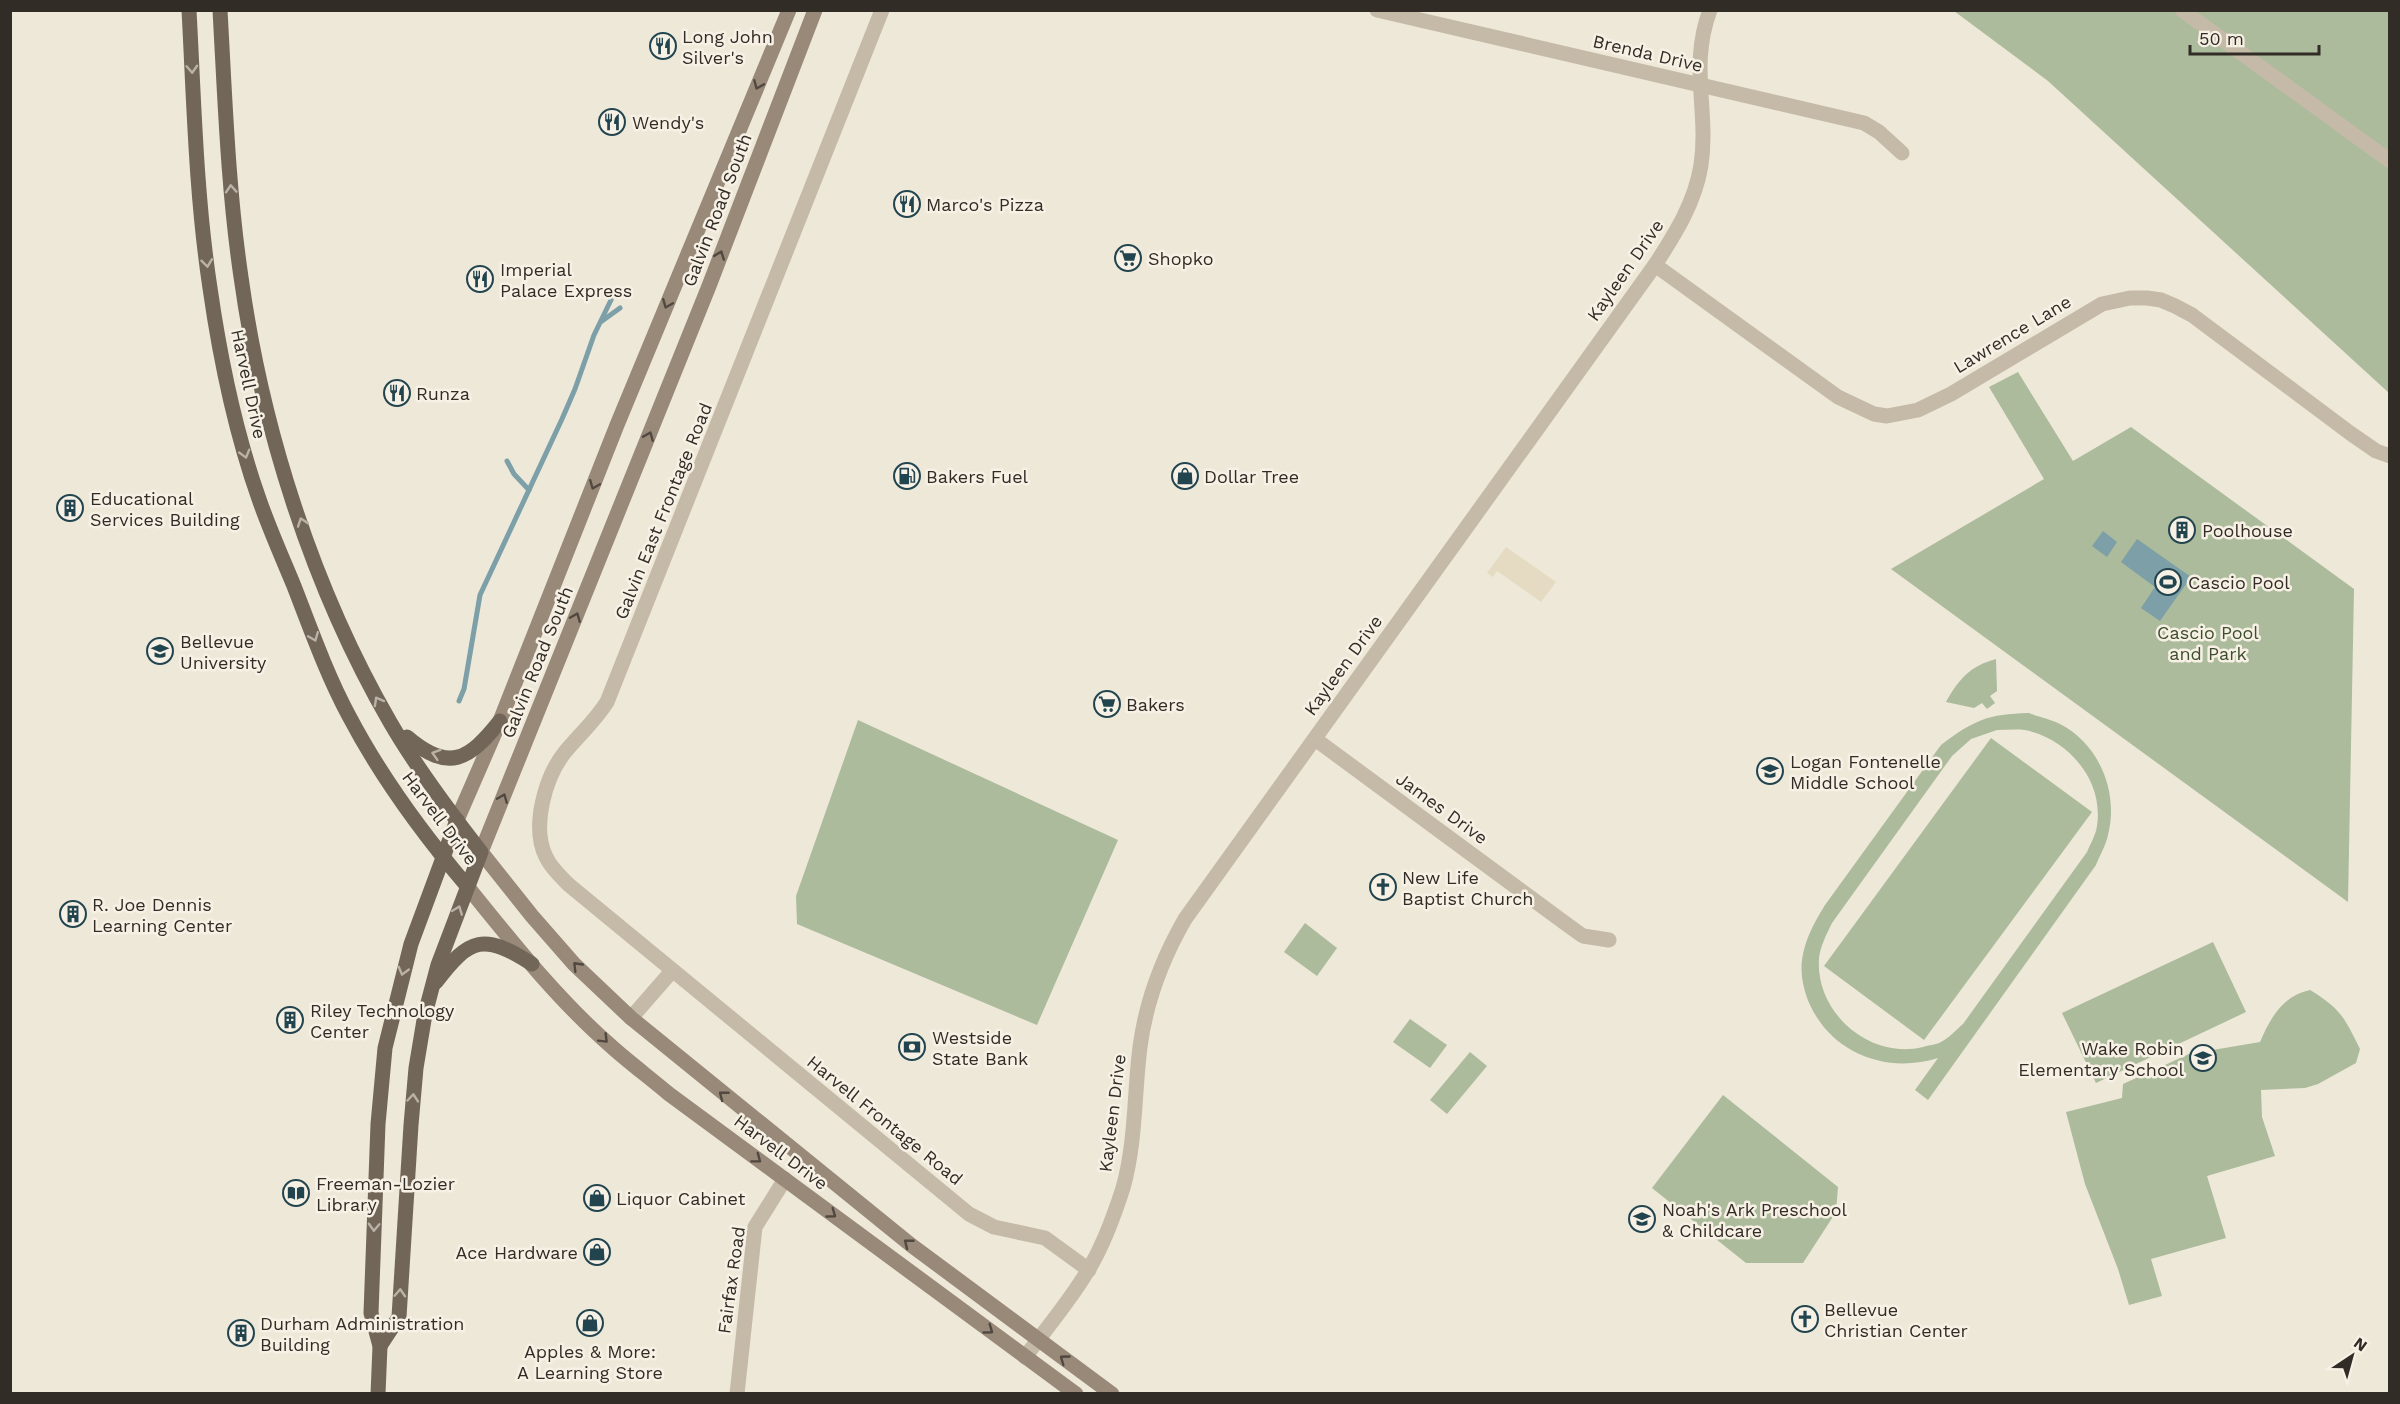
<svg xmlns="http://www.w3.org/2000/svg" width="2400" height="1404" font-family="'Work Sans',sans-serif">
  <rect width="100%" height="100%" fill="#eee8d9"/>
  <g fill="#abbb9b" fill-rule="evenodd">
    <path d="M1954,11H2389V393L2048,81Z"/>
    <path d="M2018,372L2073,461L2131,427L2354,589L2348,902L1891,569L2044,479L1989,387Z"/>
    <path d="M1996,659L1997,691L1990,696L1995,703L1987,709L1982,703L1974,708L1946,702C1959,679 1970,666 1996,659Z"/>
    <path d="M2029,713C2039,717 2051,719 2060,724C2099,744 2119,792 2108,835C2106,845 2100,855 2096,865L1928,1100L1915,1090L1938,1058C1887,1074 1833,1054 1810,1005C1804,992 1800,974 1802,960C1805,939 1814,923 1825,905L1941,745C1974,720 1988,714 2029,713ZM1997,730C2006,730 2016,729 2025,730C2068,739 2104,780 2097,826C2096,835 2090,844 2087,852L1963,1024C1956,1030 1949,1038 1941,1042C1936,1045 1929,1045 1923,1047C1870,1060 1815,1013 1819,958C1820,947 1827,933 1832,923L1952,756L1971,739Z"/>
    <path d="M858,720L1118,840L1037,1025L797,924L796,896Z"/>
    <path d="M1991,738L2092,812L1924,1040L1824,966Z"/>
    <path d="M1305,923L1337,948L1317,976L1284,952Z"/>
    <path d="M2213,942L2246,1012L2096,1083L2062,1013Z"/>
    <path d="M2310,990C2341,1009 2344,1017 2360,1049L2356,1063L2318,1084L2305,1088L2261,1090L2262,1117L2275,1156L2207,1176L2226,1238L2151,1259L2162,1296L2129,1305L2118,1269L2085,1184L2066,1112L2122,1098L2123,1084L2189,1054L2260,1042C2270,1019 2282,996 2310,990Z"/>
    <path d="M1410,1019L1447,1045L1430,1068L1393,1042Z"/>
    <path d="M1470,1052L1487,1066L1447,1114L1430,1100Z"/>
    <path d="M1723,1095L1838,1187L1836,1212L1803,1263H1746L1652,1188Z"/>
  </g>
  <path fill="#e5dbc2" d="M1506,547L1556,582L1541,602L1497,571L1493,577L1487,573Z"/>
  <g fill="#7c9fa8">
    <path d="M2103,531L2117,542L2107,557L2092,546Z"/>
    <path d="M2137,539L2191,577L2160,621L2141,608L2155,587L2121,562Z"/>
  </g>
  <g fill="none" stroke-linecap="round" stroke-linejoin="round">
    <g stroke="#7c9fa8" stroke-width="5">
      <path d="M602,321L620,308"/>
      <path d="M507,461L514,474L529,490"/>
      <path d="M459,701L464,689L480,595L562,419L575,389L594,335L611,300"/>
    </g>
    <g stroke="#c5baa7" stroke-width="15">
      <path d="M882,10L607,702C595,721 579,735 565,752C545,777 531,827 546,857C551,868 561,877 569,885L969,1214L994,1227L1045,1238L1089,1270"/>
      <path d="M1377,10L1864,123L1879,132L1902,153"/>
      <path d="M2182,10L2390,161"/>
      <path d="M1655,265L1838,397L1874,414L1887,416L1918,410L1951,394L2102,304L2130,298H2147L2161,300L2175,306L2192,315L2350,433L2376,451L2390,456"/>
      <path d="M1315,739L1569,926L1583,936L1609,940"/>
      <path d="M631,1018L672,971"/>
      <path d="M1025,1357C1046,1329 1069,1302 1087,1272C1103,1247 1114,1216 1123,1188C1136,1142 1134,1094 1140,1047C1146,1001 1162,959 1185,919L1655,265C1675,234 1695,203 1701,165C1709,111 1689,66 1710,10"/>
      <path d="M737,1394L755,1227L785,1179"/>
    </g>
    <g stroke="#988979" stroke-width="15">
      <path d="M815,10L709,286L481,852L532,916L574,964L631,1018L911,1245L1112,1394"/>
      <path d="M457,820L500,721L617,425L789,10"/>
      <path d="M467,886C512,942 558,1000 612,1047C630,1063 650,1078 669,1094L1076,1394"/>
    </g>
    <g stroke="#726659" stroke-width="15">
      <path d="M189,10C194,103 196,196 210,288C220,358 235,431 259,499C269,528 282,557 294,586C311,630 327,675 349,716C381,777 423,834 467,886"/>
      <path d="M220,10C225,99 228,189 241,277C262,429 313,589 390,722C416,767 449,811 481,852L438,965L425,1014L416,1068L411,1125L399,1317L380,1346"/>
      <path d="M407,737C449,773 469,760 500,721"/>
      <path d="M436,982C470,937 484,933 532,964"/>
      <path d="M378,1394L380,1346L371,1313L378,1124L385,1048L411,944L457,820"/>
    </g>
  </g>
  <defs><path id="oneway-chevron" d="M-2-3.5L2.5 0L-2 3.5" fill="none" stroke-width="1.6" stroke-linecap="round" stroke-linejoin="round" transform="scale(1.5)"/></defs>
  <g stroke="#bbb2a6">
    <use href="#oneway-chevron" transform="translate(192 69) rotate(87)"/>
    <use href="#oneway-chevron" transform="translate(231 189) rotate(-94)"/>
    <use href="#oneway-chevron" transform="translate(207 263) rotate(83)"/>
    <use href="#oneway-chevron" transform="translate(245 454) rotate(74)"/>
    <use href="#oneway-chevron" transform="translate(302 522) rotate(-109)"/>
    <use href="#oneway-chevron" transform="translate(314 637) rotate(68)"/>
    <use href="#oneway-chevron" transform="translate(378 701) rotate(-119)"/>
    <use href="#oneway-chevron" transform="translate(436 754) rotate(-163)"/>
    <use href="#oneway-chevron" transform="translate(458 910) rotate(-69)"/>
    <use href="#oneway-chevron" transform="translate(403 971) rotate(105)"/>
    <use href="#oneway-chevron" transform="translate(413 1098) rotate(-85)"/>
    <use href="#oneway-chevron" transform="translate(374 1227) rotate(92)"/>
    <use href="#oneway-chevron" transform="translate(400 1293) rotate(-87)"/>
  </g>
  <g stroke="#514840">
    <use href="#oneway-chevron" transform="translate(758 85) rotate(113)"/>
    <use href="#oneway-chevron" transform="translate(720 255) rotate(-69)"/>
    <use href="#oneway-chevron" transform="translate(667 304) rotate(112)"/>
    <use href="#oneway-chevron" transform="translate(649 436) rotate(-68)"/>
    <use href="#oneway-chevron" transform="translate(594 485) rotate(112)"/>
    <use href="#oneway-chevron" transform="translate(576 617) rotate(-68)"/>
    <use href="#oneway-chevron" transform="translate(503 798) rotate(-68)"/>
    <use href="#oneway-chevron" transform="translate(577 966) rotate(-134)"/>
    <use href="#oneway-chevron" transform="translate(604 1039) rotate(45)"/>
    <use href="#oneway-chevron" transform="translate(723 1095) rotate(-142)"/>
    <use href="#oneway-chevron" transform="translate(757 1159) rotate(37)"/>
    <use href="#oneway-chevron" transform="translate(832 1214) rotate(36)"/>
    <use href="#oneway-chevron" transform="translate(908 1243) rotate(-142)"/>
    <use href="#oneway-chevron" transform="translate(989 1330) rotate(36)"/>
    <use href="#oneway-chevron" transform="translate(1064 1359) rotate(-144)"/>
  </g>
  <defs>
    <symbol id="restaurant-ring" viewBox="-11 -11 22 22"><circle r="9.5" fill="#f7f1e5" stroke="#21444f" stroke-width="1.5"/><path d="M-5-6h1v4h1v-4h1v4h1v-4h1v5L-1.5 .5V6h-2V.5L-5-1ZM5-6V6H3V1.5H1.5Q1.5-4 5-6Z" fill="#21444f"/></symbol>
    <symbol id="supermarket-ring" viewBox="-11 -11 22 22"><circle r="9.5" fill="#f7f1e5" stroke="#21444f" stroke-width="1.5"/><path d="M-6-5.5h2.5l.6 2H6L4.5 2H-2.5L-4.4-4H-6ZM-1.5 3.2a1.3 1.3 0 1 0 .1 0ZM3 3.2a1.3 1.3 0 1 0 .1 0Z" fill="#21444f"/></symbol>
    <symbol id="fuel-ring" viewBox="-11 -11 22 22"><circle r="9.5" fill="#f7f1e5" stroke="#21444f" stroke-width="1.5"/><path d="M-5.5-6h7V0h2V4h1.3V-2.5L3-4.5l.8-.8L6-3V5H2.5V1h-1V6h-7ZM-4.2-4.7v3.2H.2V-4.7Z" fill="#21444f"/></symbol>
    <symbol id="shop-ring" viewBox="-11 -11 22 22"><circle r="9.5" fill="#f7f1e5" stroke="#21444f" stroke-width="1.5"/><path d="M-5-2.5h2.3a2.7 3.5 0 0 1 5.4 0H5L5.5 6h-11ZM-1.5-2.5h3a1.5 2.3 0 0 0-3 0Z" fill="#21444f"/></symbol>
    <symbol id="building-ring" viewBox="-11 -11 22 22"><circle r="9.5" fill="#f7f1e5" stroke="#21444f" stroke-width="1.5"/><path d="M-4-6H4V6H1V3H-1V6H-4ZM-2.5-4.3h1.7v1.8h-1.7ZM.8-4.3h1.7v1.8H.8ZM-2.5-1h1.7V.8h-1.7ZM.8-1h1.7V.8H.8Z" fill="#21444f"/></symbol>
    <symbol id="stadium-ring" viewBox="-11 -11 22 22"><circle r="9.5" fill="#f7f1e5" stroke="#21444f" stroke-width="1.5"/><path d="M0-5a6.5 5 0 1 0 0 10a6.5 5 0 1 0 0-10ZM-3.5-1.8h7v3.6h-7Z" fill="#21444f"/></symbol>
    <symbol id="university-ring" viewBox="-11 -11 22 22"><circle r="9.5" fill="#f7f1e5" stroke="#21444f" stroke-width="1.5"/><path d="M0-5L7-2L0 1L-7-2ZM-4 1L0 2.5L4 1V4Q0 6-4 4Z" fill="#21444f"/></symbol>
    <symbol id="school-ring" viewBox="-11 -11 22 22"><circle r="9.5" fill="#f7f1e5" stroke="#21444f" stroke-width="1.5"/><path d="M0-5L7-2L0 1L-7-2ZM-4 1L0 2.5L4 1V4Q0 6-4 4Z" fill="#21444f"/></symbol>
    <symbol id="church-ring" viewBox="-11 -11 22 22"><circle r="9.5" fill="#f7f1e5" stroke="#21444f" stroke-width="1.5"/><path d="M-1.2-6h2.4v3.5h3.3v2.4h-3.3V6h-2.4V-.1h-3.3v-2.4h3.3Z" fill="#21444f"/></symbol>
    <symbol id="bank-ring" viewBox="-11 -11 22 22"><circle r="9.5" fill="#f7f1e5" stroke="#21444f" stroke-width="1.5"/><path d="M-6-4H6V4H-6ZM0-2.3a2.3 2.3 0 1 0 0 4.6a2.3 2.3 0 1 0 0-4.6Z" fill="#21444f"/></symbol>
    <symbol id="library-ring" viewBox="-11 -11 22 22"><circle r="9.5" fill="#f7f1e5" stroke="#21444f" stroke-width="1.5"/><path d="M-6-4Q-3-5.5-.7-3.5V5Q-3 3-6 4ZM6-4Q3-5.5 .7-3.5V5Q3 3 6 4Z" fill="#21444f"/></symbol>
  </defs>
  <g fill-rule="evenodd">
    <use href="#restaurant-ring" x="648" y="31" width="30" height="30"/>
    <use href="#restaurant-ring" x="597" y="107" width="30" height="30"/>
    <use href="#restaurant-ring" x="892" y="189" width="30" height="30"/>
    <use href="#supermarket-ring" x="1113" y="243" width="30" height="30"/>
    <use href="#restaurant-ring" x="465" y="264" width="30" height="30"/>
    <use href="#restaurant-ring" x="382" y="378" width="30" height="30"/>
    <use href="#fuel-ring" x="892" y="461" width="30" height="30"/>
    <use href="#shop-ring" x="1170" y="461" width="30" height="30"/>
    <use href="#building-ring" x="55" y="493" width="30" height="30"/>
    <use href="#building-ring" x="2167" y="515" width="30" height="30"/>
    <use href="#stadium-ring" x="2153" y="567" width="30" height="30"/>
    <use href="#university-ring" x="145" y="636" width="30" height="30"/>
    <use href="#supermarket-ring" x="1092" y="689" width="30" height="30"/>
    <use href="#school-ring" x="1755" y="756" width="30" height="30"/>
    <use href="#church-ring" x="1368" y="872" width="30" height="30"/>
    <use href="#building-ring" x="58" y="899" width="30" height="30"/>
    <use href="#building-ring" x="275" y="1005" width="30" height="30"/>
    <use href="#bank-ring" x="897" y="1032" width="30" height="30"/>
    <use href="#school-ring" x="2188" y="1043" width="30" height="30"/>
    <use href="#library-ring" x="281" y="1178" width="30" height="30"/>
    <use href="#shop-ring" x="582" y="1183" width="30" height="30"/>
    <use href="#school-ring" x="1627" y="1204" width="30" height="30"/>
    <use href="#shop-ring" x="582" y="1237" width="30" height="30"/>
    <use href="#church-ring" x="1790" y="1304" width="30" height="30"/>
    <use href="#shop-ring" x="575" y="1308" width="30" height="30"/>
    <use href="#building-ring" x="226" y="1318" width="30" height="30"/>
  </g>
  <g text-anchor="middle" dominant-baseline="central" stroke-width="5" stroke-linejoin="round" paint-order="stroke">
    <g font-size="18" fill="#322c27" stroke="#f7f1e5" text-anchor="start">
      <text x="682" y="36">Long John<tspan x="682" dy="21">Silver's</tspan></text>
      <text x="632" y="122">Wendy's</text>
      <text x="926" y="204">Marco's Pizza</text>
      <text x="1148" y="258">Shopko</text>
      <text x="500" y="269">Imperial<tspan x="500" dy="21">Palace Express</tspan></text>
      <text x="416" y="393">Runza</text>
      <text x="926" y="476">Bakers Fuel</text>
      <text x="1204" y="476">Dollar Tree</text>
      <text x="90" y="498">Educational<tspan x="90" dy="21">Services Building</tspan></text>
      <text x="2202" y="530">Poolhouse</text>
      <text x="2188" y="582">Cascio Pool</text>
      <text x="180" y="641">Bellevue<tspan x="180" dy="21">University</tspan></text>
      <text x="1126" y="704">Bakers</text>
      <text x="1790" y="761">Logan Fontenelle<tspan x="1790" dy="21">Middle School</tspan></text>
      <text x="1402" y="877">New Life<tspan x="1402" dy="21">Baptist Church</tspan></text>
      <text x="92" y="904">R. Joe Dennis<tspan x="92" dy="21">Learning Center</tspan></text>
      <text x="310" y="1010">Riley Technology<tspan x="310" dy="21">Center</tspan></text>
      <text x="932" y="1037">Westside<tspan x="932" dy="21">State Bank</tspan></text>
      <text x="2184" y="1048" text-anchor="end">Wake Robin<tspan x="2184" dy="21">Elementary School</tspan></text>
      <text x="316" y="1183">Freeman-Lozier<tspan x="316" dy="21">Library</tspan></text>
      <text x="616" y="1198">Liquor Cabinet</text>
      <text x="1662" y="1209">Noah's Ark Preschool<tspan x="1662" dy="21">&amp; Childcare</tspan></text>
      <text x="578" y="1252" text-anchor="end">Ace Hardware</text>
      <text x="1824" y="1309">Bellevue<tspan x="1824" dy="21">Christian Center</tspan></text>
      <text x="260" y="1323">Durham Administration<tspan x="260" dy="21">Building</tspan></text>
      <text x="590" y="1351" text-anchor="middle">Apples &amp; More:<tspan x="590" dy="21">A Learning Store</tspan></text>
    </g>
    <g font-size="18" fill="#322c27" stroke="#f7f1e5">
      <text transform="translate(1648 53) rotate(13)">Brenda Drive</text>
      <text transform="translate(717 210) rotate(-69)">Galvin Road South</text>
      <text transform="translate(1625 270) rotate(-55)">Kayleen Drive</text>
      <text transform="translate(2012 334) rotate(-31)">Lawrence Lane</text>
      <text transform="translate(249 384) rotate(78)">Harvell Drive</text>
      <text transform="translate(663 511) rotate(-68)">Galvin East Frontage Road</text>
      <text transform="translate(537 662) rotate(-68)">Galvin Road South</text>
      <text transform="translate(1343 665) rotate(-54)">Kayleen Drive</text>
      <text transform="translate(1442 808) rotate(36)">James Drive</text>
      <text transform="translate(440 818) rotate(53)">Harvell Drive</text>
      <text transform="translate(1112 1113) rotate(-83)">Kayleen Drive</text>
      <text transform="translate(885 1120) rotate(39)">Harvell Frontage Road</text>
      <text transform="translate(781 1152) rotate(37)">Harvell Drive</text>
      <text transform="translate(731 1280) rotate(-82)">Fairfax Road</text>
    </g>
    <g font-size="18" fill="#3c4e2d" stroke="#f7f1e5">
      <text x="2208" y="632">Cascio Pool<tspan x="2208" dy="21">and Park</tspan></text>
    </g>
  </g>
  <rect width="2400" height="1404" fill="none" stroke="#322c27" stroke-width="24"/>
  <g transform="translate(2352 1356) rotate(36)" stroke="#f7f1e5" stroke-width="4.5" paint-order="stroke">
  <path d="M0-4.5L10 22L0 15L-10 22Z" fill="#322c27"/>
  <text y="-9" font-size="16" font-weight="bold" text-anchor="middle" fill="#322c27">N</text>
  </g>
  <path d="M2190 45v9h129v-9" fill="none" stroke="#322c27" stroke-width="3"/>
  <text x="2199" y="45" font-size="18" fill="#322c27" stroke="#f7f1e5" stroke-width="4.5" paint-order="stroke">50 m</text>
</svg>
